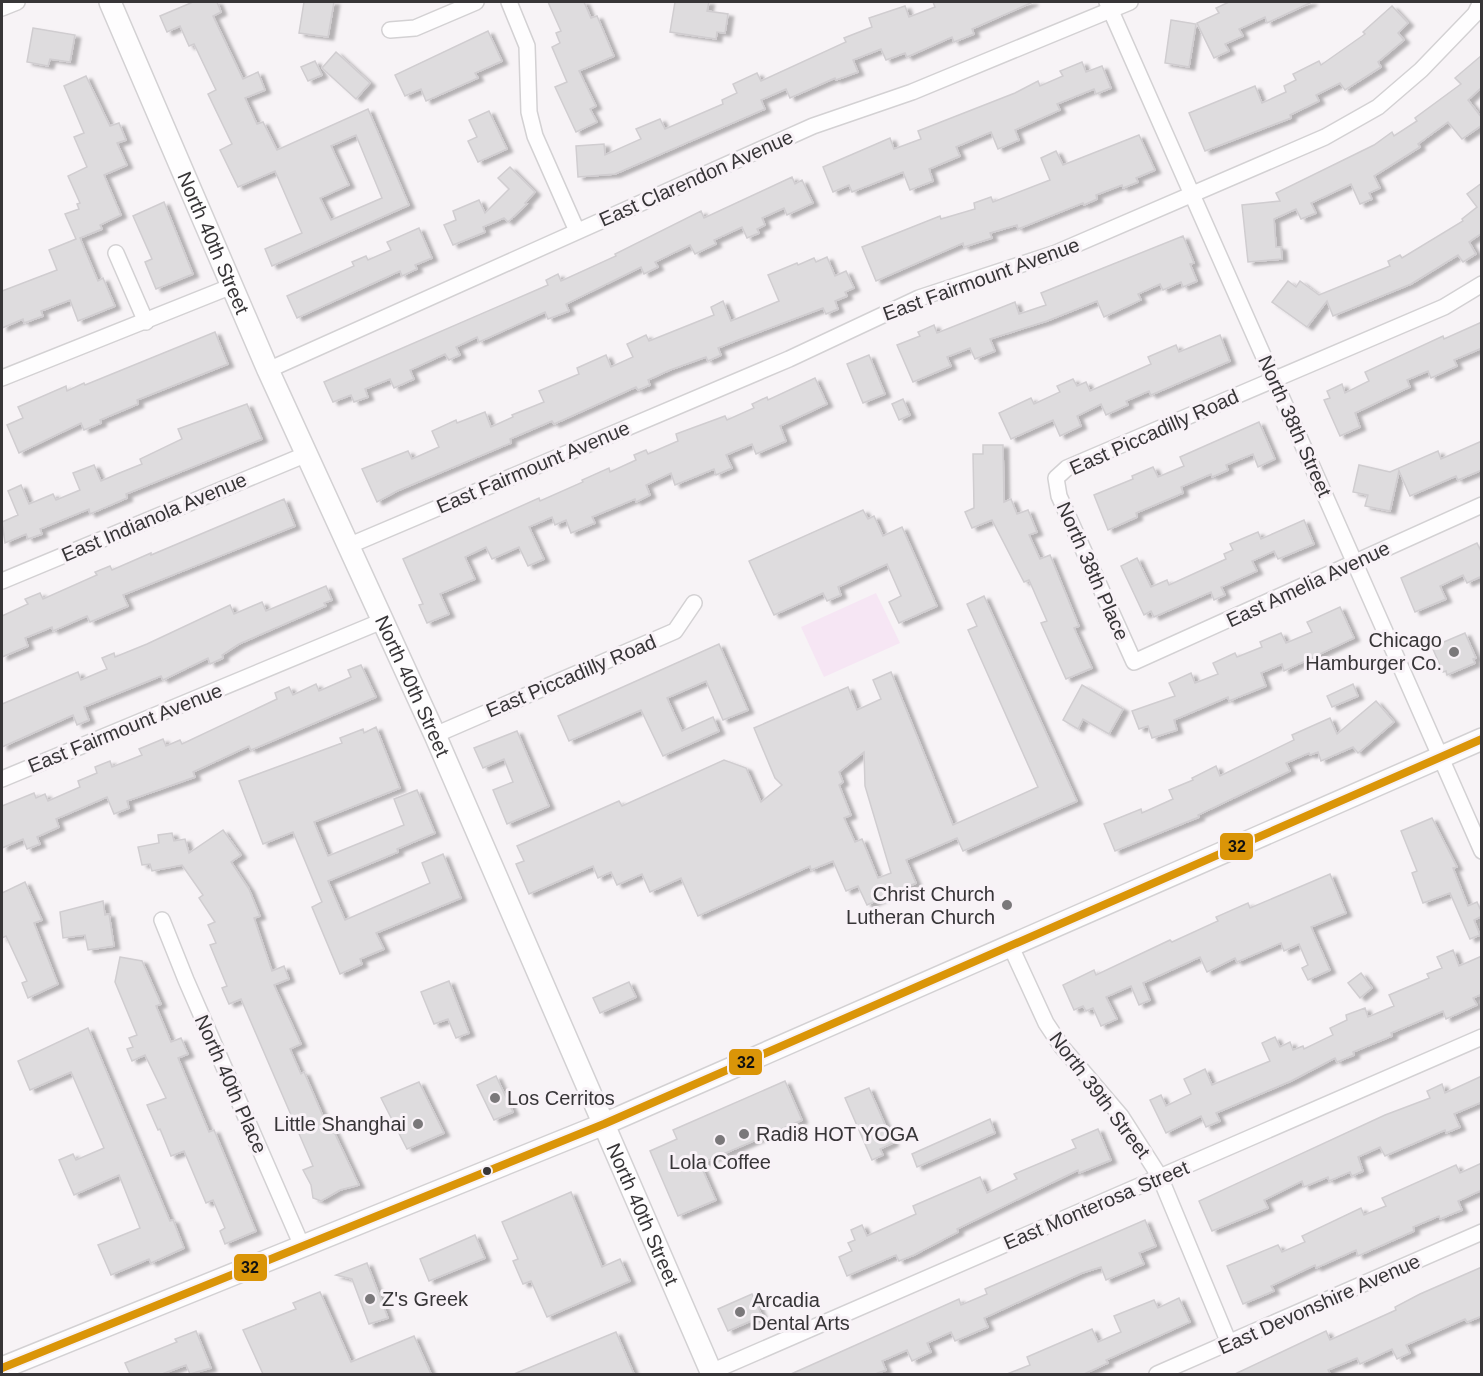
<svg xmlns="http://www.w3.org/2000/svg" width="1483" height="1376" font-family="Helvetica,sans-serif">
  <defs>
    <filter id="shadow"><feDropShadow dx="5.5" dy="3" stdDeviation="1.5" flood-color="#0004"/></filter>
  </defs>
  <rect width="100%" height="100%" fill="#f7f3f6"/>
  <path fill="#f6e6f4" d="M876,593L900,643L824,677L801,627Z"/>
  <g fill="#dedcde" stroke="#d0cdd0" stroke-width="1.5" fill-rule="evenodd" filter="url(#shadow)">
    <path d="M193,2H217L221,12L213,16L243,79L258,72L265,90L245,98L257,124L263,122L277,150L368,109L409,205L272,266L265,249L302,233L275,171L238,187L220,150L232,144L208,94L216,90L194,44L189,46L180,26L167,32L160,16ZM356,135L382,198L331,220L320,198L349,185L331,146Z"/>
    <path d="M304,2H334L328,37L299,33Z"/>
    <path d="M548,2H584L591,18L597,16L614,56L579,71L596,106L590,109L597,122L576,132L555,87L567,82L552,47L560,43L556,33L561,31Z"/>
    <path d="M675,2H709L707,11L728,14L725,33L717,32L716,39L670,32Z"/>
    <path d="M933,2H1033L972,29L974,34L954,42L952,37L907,57L905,53L886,60L881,49L853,60L858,72L836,80L835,78L790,98L786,89L761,100L765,109L615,174L578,177L576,146L604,144L605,155L641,139L636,129L660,119L665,129L723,104L722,100L737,93L733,84L757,73L761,81L846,42L844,38L872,27L869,18L905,6L909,17L935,7Z"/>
    <path d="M1229,2H1312L1267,23L1265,17L1239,29L1243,36L1225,44L1229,51L1214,58L1197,23L1219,13L1216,8Z"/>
    <path d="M1392,6L1408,23L1398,33L1404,40L1378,62L1381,67L1345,90L1340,83L1316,95L1319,101L1290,115L1291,118L1205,151L1189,113L1255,86L1262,103L1286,92L1284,86L1296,80L1293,74L1319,61L1321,65L1365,34L1363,32Z"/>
    <path d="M1171,20L1196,24L1189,67L1165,63Z"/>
    <path d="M33,28L75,35L70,62L50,59L48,66L27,62Z"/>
    <path d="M488,31L502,61L475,73L478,78L426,101L421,89L405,96L395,75Z"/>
    <path d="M336,52L370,83L356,99L322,68Z"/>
    <path d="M1482,55V87L1468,100L1482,118V125L1462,139L1448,122L1418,144L1420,147L1374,176L1380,188L1369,193L1372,199L1360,204L1351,184L1311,203L1316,213L1301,219L1296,209L1274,219L1276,247H1281L1282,259L1248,262L1242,205L1280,201L1276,193L1374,145L1392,132L1394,136L1417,121L1415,118L1461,84L1455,78Z"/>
    <path d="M315,61L322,75L308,81L301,67Z"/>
    <path d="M1082,62L1086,72L1102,66L1111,88L1096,94L1094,89L1057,104L1060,110L1015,130L1019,140L998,149L991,132L956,147L960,156L929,169L933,181L910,190L903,172L852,192L849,185L833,192L823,167L890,138L894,149L921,139L918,131L1015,93L1038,81L1040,86L1063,76L1060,71Z"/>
    <path d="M86,76L110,126L119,123L126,140L117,143L127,165L104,175L121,215L100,225L102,229L80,238L98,281L103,278L115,306L78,321L70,300L41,311L43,316L24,323L23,319L2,328V291L57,270L49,250L76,239L65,214L79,209L77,204L80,203L68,176L87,167L74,137L84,133L64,86Z"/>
    <path d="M489,111L507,149L478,162L468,141L477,137L469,120Z"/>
    <path d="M1139,135L1155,170L1136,178L1138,182L1123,188L1122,185L1096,195L1097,199L1084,205L1083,203L1018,229L1017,225L990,233L992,238L964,247L963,243L876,281L862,247L940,216L941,219L975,209L974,203L991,197L993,202L1050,180L1041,158L1056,151L1063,165Z"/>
    <path d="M510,167L535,192L525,203L527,204L508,222L504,218L483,227L485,232L453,245L444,225L456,220L453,211L479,200L485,213L509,189L498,178Z"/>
    <path d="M792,177L795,184L802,180L813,203L787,215L784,208L762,218L765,225L757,229L759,233L747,238L742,227L714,240L716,244L695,254L690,245L655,262L658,267L644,274L641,267L566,304L569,311L548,319L545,312L479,342L477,337L456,347L460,355L449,360L445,354L410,370L414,379L394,388L390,379L365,389L368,397L354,402L351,395L333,402L324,382L548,285L546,280L558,274L561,281L616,256L615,254L701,211L704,218Z"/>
    <path d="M1482,183V233L1469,242L1476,254L1463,262L1458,255L1411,284L1333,316L1327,301L1307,327L1272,302L1288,281L1296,287L1300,281L1319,295L1390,266L1388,261L1400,255L1402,258L1463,221L1462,219L1477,207L1467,194Z"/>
    <path d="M164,202L193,274L156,289L145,262L152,259L133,216Z"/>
    <path d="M419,228L432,258L415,265L417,269L402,276L400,271L297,318L287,296L354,266L352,262L366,256L368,260L391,250L387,242Z"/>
    <path d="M1183,236L1194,263L1190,264L1197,281L1183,287L1181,282L1163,290L1160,284L1138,294L1141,300L1104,317L1097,301L1047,321L990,339L995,351L975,359L970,348L947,357L951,366L913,382L897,345L920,336L918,332L934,325L937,333L1015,302L1019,314L1046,305L1041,293Z"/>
    <path d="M827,257L835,276L846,271L854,288L845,292L847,296L835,301L838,309L826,314L823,308L738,340L718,348L721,355L708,361L706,357L670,370L648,380L650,385L638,390L636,387L554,424L552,421L510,439L511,443L397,491L377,502L362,469L408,451L412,459L439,447L432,431L456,420L457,423L485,412L491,427L513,417L512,415L544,402L539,391L579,374L577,368L606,355L611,367L633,357L627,344L646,335L649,341L714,315L711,307L723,301L731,321L779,301L768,275L797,263L798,265L814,258L816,262Z"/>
    <path d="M1482,322V348L1454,360L1457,366L1431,378L1428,371L1407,380L1410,387L1355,413L1360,427L1340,436L1324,400L1330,398L1327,391L1342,384L1345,393L1369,381L1365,372L1443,336L1444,339Z"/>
    <path d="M215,332L228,364L137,400L138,404L100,420L101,423L84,430L81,423L19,453L7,425L23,418L18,407L66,386L67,391L84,383L85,385Z"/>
    <path d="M1220,335L1230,361L1151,395L1149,391L1126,401L1128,405L1106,415L1101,404L1077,416L1081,426L1060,436L1053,420L1011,439L999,413L1031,398L1034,404L1060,392L1057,386L1073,379L1077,386L1086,382L1090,391L1151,364L1148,357L1176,345L1179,352Z"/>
    <path d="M869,355L885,394L863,403L847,364Z"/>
    <path d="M815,378L827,404L780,426L786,441L756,454L752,444L726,455L732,468L716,475L714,469L675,485L671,473L646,485L650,495L636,502L635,499L592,517L595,523L571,533L566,520L555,525L552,517L529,527L544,559L528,566L519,547L492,559L486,547L465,557L475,579L440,594L449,614L427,623L419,605L423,604L403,559L539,498L540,501L583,482L582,480L609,468L610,472L636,460L634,455L646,450L648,454L678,441L676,434L725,416L727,420L754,408L752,404L767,397L768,400Z"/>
    <path d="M903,399L910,415L899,420L892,404Z"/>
    <path d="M247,404L262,439L126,494L127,498L90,514L89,509L40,529L42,534L28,539L26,534L5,543L2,522L18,515L8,491L21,485L29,504L53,494L56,500L80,490L73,473L94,465L101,481L117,474L142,464L140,459L182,439L178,429Z"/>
    <path d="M1259,422L1275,459L1258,467L1253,454L1226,465L1228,470L1212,477L1211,474L1181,487L1183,493L1136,513L1137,517L1108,530L1094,495L1133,479L1132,476L1153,467L1158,477L1184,466L1180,457Z"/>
    <path d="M1482,441V470L1458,480L1456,476L1410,496L1399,471L1390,511L1365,506L1368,495L1353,492L1359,465L1390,472L1438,451L1441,459Z"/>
    <path d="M983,445H1003L1004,502L1011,499L1017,514L1028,510L1037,532L1029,535L1040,559L1050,555L1079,626L1074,628L1092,668L1066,679L1041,623L1047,621L1029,580L1024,582L992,520L972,528L965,512L974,508L973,454H983Z"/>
    <path d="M284,499L295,526L123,595L128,606L90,622L87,616L53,631L52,627L25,638L28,646L2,657V616L28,604L25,599L40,593L43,599L97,575L95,572L110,566L112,570L151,553V555Z"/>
    <path d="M863,510L868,519L874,516L883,536L902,527L937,606L899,623L889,602L901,596L887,564L838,587L841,595L827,601L823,593L774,615L749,561Z"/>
    <path d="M1304,520L1314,544L1278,559L1274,551L1252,561L1257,571L1221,587L1225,595L1214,600L1211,592L1154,617L1151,611L1144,615L1121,566L1137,558L1151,587L1167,580L1169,585L1226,559L1224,554L1233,550L1230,544L1258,532L1261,539Z"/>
    <path d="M1477,543L1482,553V576L1467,583L1463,575L1440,586L1446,599L1415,612L1401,578Z"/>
    <path d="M326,586L332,600L324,603L326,606L239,644L222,655L223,658L210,664L208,658L163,680L161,676L84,707L89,720L77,725L73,715L2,747V704L78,672L81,680L107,669L102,658L114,653L115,657L147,644L230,605L234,614L262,602L266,611Z"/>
    <path d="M984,596L1077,801L963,851L957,838L906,860L916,883L867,905L858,886L846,891L833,861L811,870L810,866L698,916L681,878L650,892L642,874L617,885L611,872L598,878L593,866L529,894L516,864L524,861L517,846L619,801L622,806L724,760L746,768L761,802L782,785L775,778L754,728L848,687L857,710L881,699L873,680L891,672L953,825L1038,787L968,630L977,626L967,604ZM864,752L865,786L891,873L878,878L862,839L855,842L844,818L851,815L839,785L843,782L839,772Z"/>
    <path d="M1340,607L1354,638L1284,671L1282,664L1261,673L1266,686L1229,701L1228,697L1174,720L1177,730L1152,738L1148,726L1139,729L1132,711L1175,696L1169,683L1191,673L1195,683L1218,674L1213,663L1235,653L1237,657L1262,647L1260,642L1281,633L1286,643L1312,632L1307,622Z"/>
    <path d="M1465,633L1476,658L1473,659L1475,663L1447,675L1446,671L1443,672L1432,647Z"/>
    <path d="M719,644L748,710L723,720L706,681L667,698L682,731L713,717L719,731L663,756L641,710L569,741L558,716Z"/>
    <path d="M361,665L376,697L251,750L249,746L193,772L195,777L127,801L129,808L114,814L107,797L56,819L59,827L37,837L40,844L27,849L23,839L2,848V806L34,793L36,798L45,794L48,801L80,787L78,781L97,773L95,767L110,761L112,767L142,755L139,749L163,739L166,746L180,740L182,744L277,699L275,693L289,687L293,695L316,684L319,691L351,677L348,670Z"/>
    <path d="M1353,684L1358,696L1332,707L1327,696Z"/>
    <path d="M1082,685L1123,709L1109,734L1083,719L1078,729L1063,720Z"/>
    <path d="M1376,701L1394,722L1358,753L1353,747L1321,761L1318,752L1310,755L1309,753L1286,763L1290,771L1198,815L1199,817L1115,851L1104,824L1141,809L1142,813L1173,799L1169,790L1193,780L1192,778L1216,766L1220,776L1294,740L1292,735L1330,718L1337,734Z"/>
    <path d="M376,727L400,788L314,822L328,856L404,825L394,799L417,790L435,833L397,849L398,852L328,881L345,920L430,883L422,863L443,854L461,898L376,933L384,949L360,959L362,964L340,974L312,907L322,902L293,832L263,844L239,781L342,743L340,738L363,729L364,733Z"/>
    <path d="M517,731L549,806L507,824L493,790L513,782L504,759L483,768L474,748Z"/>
    <path d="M1432,818L1457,867L1453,868L1468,906L1477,902L1482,913V916L1474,920L1480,935L1470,939L1450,893L1423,903L1412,873L1417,871L1401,831Z"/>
    <path d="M223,830L241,855L231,862L249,889L260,916L254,918L272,971L284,966L289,979L274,985L301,1044L290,1049L301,1074L304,1072L323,1116L326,1115L359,1185L340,1190L321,1201L313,1198L311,1185L303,1170L313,1166L241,999L229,1004L222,988L227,986L210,945L216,943L208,925L215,922L199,898L203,895L182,865L152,871L150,864L142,865L138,847L159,843L158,835L172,833L174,841L185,839L189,853Z"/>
    <path d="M1330,874L1346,913L1311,927L1330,970L1308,980L1302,968L1308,965L1299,944L1284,951L1281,943L1237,962L1235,958L1207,972L1200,957L1143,983L1150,1000L1139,1005L1131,986L1106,997L1117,1019L1101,1026L1093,1008L1086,1011L1083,1006L1074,1010L1063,985L1094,970L1096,975L1170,940L1172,942L1218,921L1216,917L1248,903L1250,908Z"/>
    <path d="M25,882L42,920L34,923L58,984L28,998L22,983L27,981L6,936L2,938V893Z"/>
    <path d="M103,901L105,915L109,914L114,946L88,950L85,935L63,938L60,912Z"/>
    <path d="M1453,950L1459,966L1482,956V994L1473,998L1477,1005L1446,1019L1443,1011L1391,1033L1392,1036L1353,1052L1354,1055L1337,1062L1335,1058L1291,1081L1216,1113L1220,1121L1206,1127L1201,1116L1166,1133L1150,1100L1161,1095L1166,1106L1191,1094L1184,1079L1205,1069L1212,1085L1270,1061L1262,1043L1275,1037L1280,1047L1290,1042L1293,1050L1303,1046L1304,1049L1333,1035L1330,1028L1347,1020L1346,1015L1365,1008L1368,1017L1394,1006L1389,995L1429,978L1427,974L1442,968L1437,957Z"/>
    <path d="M120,957L142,961L161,1004L156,1006L171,1042L181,1038L188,1054L178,1058L209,1132L214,1130L256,1231L225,1244L220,1231L225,1228L213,1200L206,1203L184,1151L171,1156L160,1129L158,1130L147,1105L166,1098L145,1055L132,1061L127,1049L133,1047L129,1038L137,1035L115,982Z"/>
    <path d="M1361,973L1372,988L1360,998L1348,983Z"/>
    <path d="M449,981L469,1033L456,1038L448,1019L434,1024L421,992Z"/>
    <path d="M629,982L636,997L600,1013L593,998Z"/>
    <path d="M88,1028L170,1221L173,1220L184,1248L151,1263L149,1259L111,1275L98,1245L140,1228L119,1175L74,1195L59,1160L73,1154L76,1160L104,1148L71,1072L30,1090L18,1061Z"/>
    <path d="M496,1076L513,1112L494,1120L477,1085Z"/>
    <path d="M1482,1076V1102L1454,1114L1460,1127L1446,1133L1445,1130L1385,1156L1380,1147L1358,1157L1363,1171L1352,1176L1350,1172L1329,1181L1328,1177L1304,1187L1302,1181L1264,1200L1268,1208L1212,1231L1199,1201L1385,1115L1430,1098L1427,1091L1442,1084L1445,1093Z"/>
    <path d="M785,1081L802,1120L700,1164L716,1200L678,1216L650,1151L677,1139L673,1130Z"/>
    <path d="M419,1082L444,1133L407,1149L381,1098Z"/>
    <path d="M869,1088L893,1143L880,1149L883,1155L872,1160L845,1098Z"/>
    <path d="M990,1119L995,1133L917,1167L912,1154Z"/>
    <path d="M1098,1129L1111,1160L1079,1173L1078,1170L957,1229L958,1232L914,1255L899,1261L896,1255L847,1276L839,1257L852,1251L848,1243L855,1240L851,1230L862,1225L867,1236L916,1214L913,1206L980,1177L987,1193L1017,1179L1014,1174L1076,1148L1072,1140Z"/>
    <path d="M1482,1163V1190L1458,1201L1462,1210L1440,1219L1439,1216L1413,1227L1414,1231L1358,1256L1356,1250L1316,1268L1315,1265L1271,1286L1274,1291L1243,1304L1227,1266L1278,1245L1282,1252L1305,1242L1302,1236L1361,1208L1364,1215L1386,1206L1382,1198L1456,1165L1460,1173Z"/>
    <path d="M571,1192L602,1267L620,1259L630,1281L547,1317L531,1281L523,1284L513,1261L518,1259L502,1222Z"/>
    <path d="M1145,1220L1156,1246L1139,1253L1144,1264L1106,1280L1101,1267L1082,1273L984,1318L988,1327L955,1341L951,1332L927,1343L931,1352L912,1361L907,1350L882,1361L886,1370L875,1374H791L959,1299L961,1305L987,1294L985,1289Z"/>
    <path d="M475,1235L485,1258L429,1281L420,1259Z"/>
    <path d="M367,1263L388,1318L369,1324L352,1279L336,1275Z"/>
    <path d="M1482,1267V1316L1467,1322L1465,1319L1406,1345L1410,1353L1397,1359L1392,1349L1360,1364L1357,1358L1328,1370L1330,1374H1235L1326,1331L1330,1340L1396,1310L1395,1307L1420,1294Z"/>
    <path d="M320,1292L351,1362L414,1336L431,1374H263L243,1330L296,1309L293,1303Z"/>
    <path d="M752,1294L762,1316L728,1331L718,1309Z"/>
    <path d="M1179,1298L1190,1322L1106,1360L1108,1363L1084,1374H1007L1030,1365L1027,1357L1092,1329L1098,1342L1121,1332L1114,1316L1154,1300L1158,1308Z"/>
    <path d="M196,1331L211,1368L190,1374L186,1365L162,1374H130L125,1363L177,1342L175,1339Z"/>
    <path d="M616,1332L634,1374H514Z"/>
  </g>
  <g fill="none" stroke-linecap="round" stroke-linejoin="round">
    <defs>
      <g id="minor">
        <path d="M509,2L527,46L529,112L535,136L577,231"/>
        <path d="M1107,2L1482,851"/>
        <path d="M2,8L17,2"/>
        <path d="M390,30L415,28L476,2"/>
        <path d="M116,253L146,322"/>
        <path d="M1482,284L1444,307L1067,468L1056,478L1059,496L1134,662L1482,505"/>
        <path d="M268,370L813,126L912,92L1130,2"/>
        <path d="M2,378L232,286"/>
        <path d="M348,546L789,359L919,298L1056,253L1325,137L1378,107L1421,70L1475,14L1481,2"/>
        <path d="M2,581L307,454"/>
        <path d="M435,735L675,631L694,603"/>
        <path d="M2,779L382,621"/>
        <path d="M162,920L186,980L302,1246"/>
        <path d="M1011,947L1046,1023L1062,1047L1121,1116L1160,1177L1229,1343"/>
        <path d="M711,1372L1482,1037"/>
        <path d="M1157,1374L1482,1232"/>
      </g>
      <g id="secondary">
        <path id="s1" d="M110,2L268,370L435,735L712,1374"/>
        <path d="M2,1368L604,1124L1482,739"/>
      </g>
    </defs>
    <use href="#minor" stroke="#d3d1d3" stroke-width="18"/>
    <use href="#secondary" stroke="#d3d1d3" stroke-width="24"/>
    <use href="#minor" stroke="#fefdfe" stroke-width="15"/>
    <use href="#secondary" stroke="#fefdfe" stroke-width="21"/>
    <defs>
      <path id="bus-1" d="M2,1368L604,1124L1482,739"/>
    </defs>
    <use href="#bus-1" stroke="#f8f2f7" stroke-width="12"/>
    <use href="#bus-1" stroke="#da9508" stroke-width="8"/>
  </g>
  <g fill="#7a787a" stroke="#f8f2f7" stroke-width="2">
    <circle cx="1454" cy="652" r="6"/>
    <circle cx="1007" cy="905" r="6"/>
    <circle cx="495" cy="1098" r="6"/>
    <circle cx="418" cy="1124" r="6"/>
    <circle cx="744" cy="1134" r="6"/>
    <circle cx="720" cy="1140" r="6"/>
    <circle cx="370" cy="1299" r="6"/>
    <circle cx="740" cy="1312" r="6"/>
  </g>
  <circle fill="#373537" stroke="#f8f2f7" stroke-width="2" cx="487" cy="1171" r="5"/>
  <g text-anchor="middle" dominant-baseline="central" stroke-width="6" stroke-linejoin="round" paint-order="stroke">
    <g font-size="20" fill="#373537" stroke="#f8f2f7">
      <text transform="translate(696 178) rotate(-24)">East Clarendon Avenue</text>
      <text stroke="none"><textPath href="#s1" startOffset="262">North 40th Street</textPath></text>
      <text transform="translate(981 279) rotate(-20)">East Fairmount Avenue</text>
      <text transform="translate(1295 426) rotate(66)">North 38th Street</text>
      <text transform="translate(1154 432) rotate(-24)">East Piccadilly Road</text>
      <text transform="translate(533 467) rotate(-23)">East Fairmount Avenue</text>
      <text transform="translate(154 517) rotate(-23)">East Indianola Avenue</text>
      <text transform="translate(1093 571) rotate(66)">North 38th Place</text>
      <text transform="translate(1308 584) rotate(-25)">East Amelia Avenue</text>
      <text transform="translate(571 676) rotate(-23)">East Piccadilly Road</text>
      <text stroke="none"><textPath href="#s1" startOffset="748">North 40th Street</textPath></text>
      <text transform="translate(125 728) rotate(-22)">East Fairmount Avenue</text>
      <text transform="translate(231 1084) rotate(66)">North 40th Place</text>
      <text transform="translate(1100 1095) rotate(53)">North 39th Street</text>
      <text transform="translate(1096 1205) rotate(-23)">East Monterosa Street</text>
      <text stroke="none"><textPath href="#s1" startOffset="1324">North 40th Street</textPath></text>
      <text transform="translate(1319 1304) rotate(-24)">East Devonshire Avenue</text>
    </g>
    <g font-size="20" fill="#373537" stroke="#f8f2f7" text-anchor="start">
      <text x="1442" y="640" text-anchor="end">Chicago<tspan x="1442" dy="23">Hamburger Co.</tspan></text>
      <text x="995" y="894" text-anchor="end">Christ Church<tspan x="995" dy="23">Lutheran Church</tspan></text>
      <text x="507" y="1098">Los Cerritos</text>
      <text x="406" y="1124" text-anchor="end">Little Shanghai</text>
      <text x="756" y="1134">Radi8 HOT YOGA</text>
      <text x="720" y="1162" text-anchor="middle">Lola Coffee</text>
      <text x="382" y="1299">Z's Greek</text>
      <text x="752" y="1300">Arcadia<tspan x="752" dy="23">Dental Arts</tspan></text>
    </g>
  </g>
  <g stroke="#f8f2f7" stroke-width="2">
    <rect x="1219" y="832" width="35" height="29" rx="6" fill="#da9508"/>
    <rect x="728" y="1048" width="35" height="28" rx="6" fill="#da9508"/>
    <rect x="233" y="1253" width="35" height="29" rx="6" fill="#da9508"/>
  </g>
  <g font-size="16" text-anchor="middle" font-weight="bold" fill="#111">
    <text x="1237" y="852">32</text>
    <text x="746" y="1068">32</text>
    <text x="250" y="1273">32</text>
  </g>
  <rect width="1483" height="1376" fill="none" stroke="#373537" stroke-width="6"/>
</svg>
